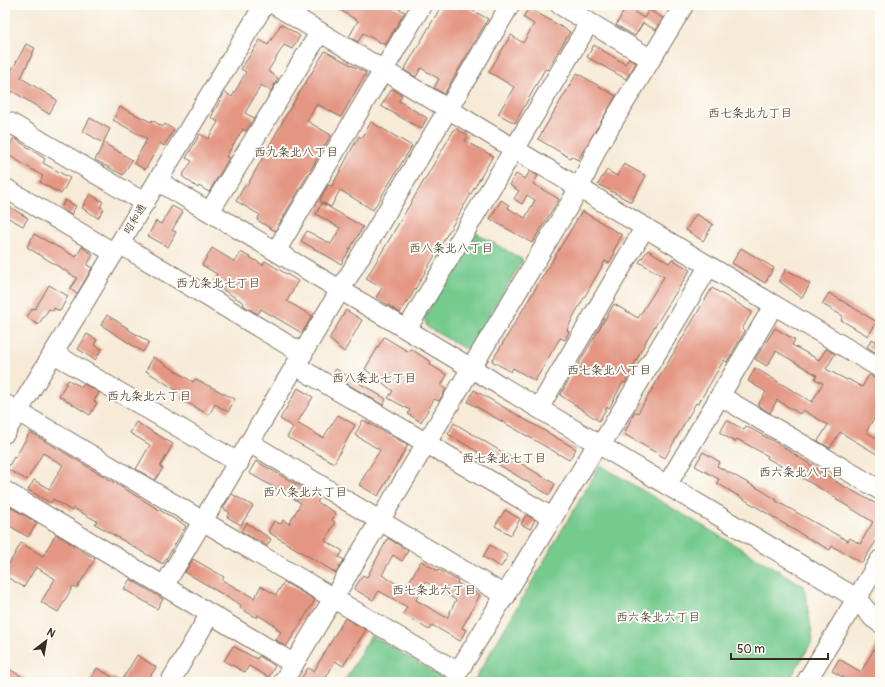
<svg xmlns="http://www.w3.org/2000/svg" width="885" height="687" font-family="Pangolin,'Klee One',sans-serif">
  <rect width="100%" height="100%" fill="#fdfcf7"/>
  <filter id="ink" filterUnits="userSpaceOnUse"><feTurbulence type="fractalNoise" baseFrequency=".025" numOctaves="2"/><feDisplacementMap in="SourceGraphic" scale="8" xChannelSelector="R" yChannelSelector="G"/><feConvolveMatrix kernelMatrix="1 2 1 2 8 2 1 2 1" color-interpolation-filters="sRGB"/></filter>
  <filter id="wash" filterUnits="userSpaceOnUse"><feTurbulence type="fractalNoise" baseFrequency=".012" numOctaves="4" result="noise"/><feDisplacementMap in="SourceGraphic" scale="16" xChannelSelector="R" yChannelSelector="G"/><feGaussianBlur stdDeviation="0.9" result="paint"/><feColorMatrix in="noise" values="0 0 0 0 0 0 0 0 0 0 0 0 0 0 0 0 0 1.4 0 .05"/><feComposite in="paint" operator="in"/></filter>
  <g filter="url(#wash)">
    <rect width="100%" height="100%" fill="#f7ebd8"/>
    <g fill="#75ca8e" stroke="#587a56">
      <path d="M475,232L523,260L471,346L465,349L427,327L424,318Z"/>
      <path d="M600,465L804,586L813,640L788,682H479L475,679Z"/>
      <path d="M371,635L451,682H344Z"/>
    </g>
    <g id="blocks">
      <g fill="#e49683" fill-rule="evenodd">
        <path d="M332,5H391L405,12L385,45L363,33L358,42L349,37L358,21Z"/>
        <path d="M442,5H463L488,19L444,94L434,88L439,79L421,68L416,77L404,70Z"/>
        <path d="M626,7L644,18L649,10L663,18L656,30L643,23L635,36L616,25Z"/>
        <path d="M529,8L570,32L547,70L545,69L515,123L498,114L514,87L489,72L511,35L523,43L534,24L523,17Z"/>
        <path d="M281,24L300,36L292,49L284,45L268,71L278,78L271,91L261,85L245,113L254,118L246,131L243,129L226,157L229,158L209,192L199,186L198,188L182,176L192,161L186,158L200,134L208,139L218,122L211,117L225,92L232,97L246,72L241,69L260,40L268,45Z"/>
        <path d="M26,44L35,48L21,78L57,100L49,114L12,91L5,102V76L10,68L12,70Z"/>
        <path d="M594,45L625,64L629,58L636,63L626,79L587,57Z"/>
        <path d="M325,51L366,73L341,117L317,104L307,121L331,135L275,231L257,220L260,215L236,201L245,185L247,186L289,110Z"/>
        <path d="M577,73L616,96L578,160L571,156L570,158L538,139Z"/>
        <path d="M392,89L402,95L399,101L427,118L421,129L381,106Z"/>
        <path d="M120,107L151,122L152,120L163,127L165,124L174,130L164,146L160,143L145,170L134,163L147,139L113,120Z"/>
        <path d="M90,118L110,129L103,143L83,131Z"/>
        <path d="M371,122L412,146L373,210L340,190L331,207L320,201L323,194L328,185L332,186L355,143L359,136L362,138Z"/>
        <path d="M455,128L468,135L465,141L493,156L407,303L406,302L400,313L376,297L382,288L366,279Z"/>
        <path d="M14,138L45,159L43,163L70,178L61,194L40,182L43,176L5,153Z"/>
        <path d="M104,143L132,160L123,175L95,160Z"/>
        <path d="M624,164L646,176L631,202L598,184L607,170L617,176Z"/>
        <path d="M530,171L538,176L533,184L559,199L532,243L490,219L501,200L509,205L508,208L525,218L535,200L527,195L522,204L514,199L519,191L510,185L516,174L525,179Z"/>
        <path d="M90,194L103,202L100,207L104,209L98,218L82,208Z"/>
        <path d="M65,200L76,206L71,215L61,208Z"/>
        <path d="M322,203L363,227L341,264L301,241L307,231L331,244L340,228L316,214Z"/>
        <path d="M5,204L28,218L23,226L5,216Z"/>
        <path d="M172,206L183,212L172,230L176,232L168,247L148,236L156,221L161,224Z"/>
        <path d="M582,211L622,235L613,252L615,253L609,263L605,261L573,317L567,330L569,332L565,340L560,338L535,381L513,368L511,372L492,361Z"/>
        <path d="M696,214L713,224L703,241L686,230Z"/>
        <path d="M34,234L76,257L82,247L93,255L87,265L92,268L77,294L70,289L77,278L27,247Z"/>
        <path d="M212,248L235,262L241,252L263,265L265,261L298,281L287,301L312,316L302,333L261,309L258,314L243,305L244,303L212,283L217,274L202,265Z"/>
        <path d="M741,248L774,268L765,283L732,263Z"/>
        <path d="M648,250L669,263L672,259L690,270L647,339L625,383L623,382L609,408L607,407L599,421L560,395L614,304L638,318L664,277L639,262Z"/>
        <path d="M786,269L810,284L802,298L779,281Z"/>
        <path d="M49,285L68,296L60,311L54,308L53,311L49,309L38,325L27,317L33,308L35,309Z"/>
        <path d="M712,288L752,312L742,329L745,331L727,362L724,360L698,404L696,403L665,458L624,434L635,411L638,413Z"/>
        <path d="M829,293L877,322L868,336L841,320L843,316L822,304Z"/>
        <path d="M346,310L362,320L344,352L329,339Z"/>
        <path d="M107,315L129,329V330L149,342L143,352L101,325Z"/>
        <path d="M775,328L795,340L792,345L819,360L826,349L835,354L826,369L847,380L848,379L862,387L869,375L880,381V408L866,432L880,440V456L840,432L830,448L818,441L828,425L803,410L800,414L777,400L770,413L758,405L766,392L748,381L755,368L812,402L823,383L815,379L817,375L776,351L767,366L755,359Z"/>
        <path d="M87,334L97,340L94,345L102,349L95,360L78,349Z"/>
        <path d="M384,337L409,352L411,349L431,362L429,364L447,375L441,386L446,389L439,401L434,399L421,422L408,414L410,410L388,398L393,391L365,369Z"/>
        <path d="M872,339L880,344L876,353L867,347Z"/>
        <path d="M153,357L193,382L195,379L235,399L228,412L215,404L209,415L181,399L184,395L146,371Z"/>
        <path d="M336,369L386,399L383,405L332,375Z"/>
        <path d="M68,380L82,387L84,384L99,393L94,401L97,403L90,415L59,396Z"/>
        <path d="M298,388L313,397L297,423L323,438L338,415L355,425L334,463L287,437L293,427L280,419Z"/>
        <path d="M474,390L576,449L569,460L468,402Z"/>
        <path d="M363,420L408,445L378,496L359,485L380,450L355,435Z"/>
        <path d="M727,420L744,430L746,426L782,446L840,484L880,506V535L862,563L832,546L830,550L806,537L717,483L719,479L695,466L703,452L720,462L717,466L761,490L777,500L776,501L848,541L850,538L860,544L873,522L836,499L837,498L767,458L768,456L737,439L735,442L720,433Z"/>
        <path d="M136,422L173,444L160,467L163,468L155,480L136,469L150,445L130,433Z"/>
        <path d="M454,423L555,484L549,495L448,434Z"/>
        <path d="M30,432L186,526L163,564L95,524L97,521L73,508L72,511L53,499L51,503L28,490L34,480L49,489L63,465L43,453L27,480L7,469L14,457L15,458Z"/>
        <path d="M256,461L320,498L317,502L336,513L332,520L335,522L325,541L343,551L339,557L344,560L336,573L268,532L274,521L281,524L283,520L289,524L301,503L249,473Z"/>
        <path d="M232,494L253,506L241,525L227,517L230,513L223,508Z"/>
        <path d="M5,504L37,523L28,537L5,523Z"/>
        <path d="M505,510L520,519L511,535L495,526Z"/>
        <path d="M526,515L535,520L530,529L521,524Z"/>
        <path d="M247,523L271,539L267,546L241,531Z"/>
        <path d="M56,534L95,559L77,588L73,586L58,612L41,602L55,579L36,567L24,587L5,576V562L9,564L21,543L43,556Z"/>
        <path d="M388,538L408,551L402,561L393,555L382,575L405,589L421,561L438,571L439,570L458,581L457,583L480,595L462,628L466,630L460,641L432,625L429,630L403,614L407,607L379,591L373,600L354,589L363,575L367,577ZM426,582L456,600L447,618L416,600Z"/>
        <path d="M490,545L508,556L501,567L483,557Z"/>
        <path d="M193,559L224,577L222,580L254,598L261,586L276,595L284,582L315,600L286,647L276,640L281,632L276,629L277,627L258,615L257,618L240,608L241,605L185,572Z"/>
        <path d="M130,579L163,599L157,609L124,589Z"/>
        <path d="M345,618L366,630L343,666L335,661L326,678L333,682H307L301,679L308,668L314,671Z"/>
        <path d="M880,639V682H851L832,671L839,659L861,672Z"/>
        <path d="M233,646L257,659L259,656L275,666L269,677L249,666L245,672L224,661Z"/>
        <path d="M137,655L156,667L147,682H89L97,668L121,682Z"/>
        <path d="M5,667L32,682H5Z"/>
      </g>
    </g>
  </g>
  <g filter="url(#ink)">
    <use href="#blocks" fill-opacity="0" stroke="#7d6e5f" stroke-width="1"/>
    <g fill="none" stroke-linecap="round" stroke-linejoin="round">
      <defs>
        <g id="minor">
          <path d="M275,5L774,305L667,485"/>
          <path d="M560,5L651,59"/>
          <path d="M5,128L9,122L145,203"/>
          <path d="M158,181L856,598L873,618L880,623"/>
          <path d="M5,188L114,253"/>
          <path d="M210,211L320,32"/>
          <path d="M120,244L303,354"/>
          <path d="M276,251L422,5"/>
          <path d="M774,305L880,368"/>
          <path d="M407,329L589,23"/>
          <path d="M53,353L239,463"/>
          <path d="M296,366L553,518"/>
          <path d="M720,396L880,490"/>
          <path d="M5,404L458,672L598,443"/>
          <path d="M539,408L645,227"/>
          <path d="M5,433L264,5"/>
          <path d="M250,443L506,596"/>
          <path d="M601,445L709,266"/>
          <path d="M5,491L294,664"/>
          <path d="M164,586L510,5"/>
          <path d="M170,682L210,614"/>
          <path d="M283,682L580,187L598,146L684,5"/>
          <path d="M806,682L880,560"/>
        </g>
      </defs>
      <use href="#minor" stroke="#7d6e5f" stroke-width="21"/>
      <use href="#minor" stroke="#fff" stroke-width="19"/>
    </g>
  </g>
  <g text-anchor="middle" dominant-baseline="central" stroke-width="4" stroke-linejoin="round" paint-order="stroke">
    <g font-size="11" fill="#3b2a1e" stroke="#fdfcf7">
      <text transform="translate(135 219) rotate(-59)">昭和通</text>
    </g>
    <g font-size="12" fill="#3b2a1e" stroke="#fdfcf7">
      <text x="750" y="113">西七条北九丁目</text>
      <text x="296" y="152">西九条北八丁目</text>
      <text x="451" y="248">西八条北八丁目</text>
      <text x="218" y="283">西九条北七丁目</text>
      <text x="609" y="370">西七条北八丁目</text>
      <text x="374" y="378">西八条北七丁目</text>
      <text x="149" y="396">西九条北六丁目</text>
      <text x="504" y="458">西七条北七丁目</text>
      <text x="801" y="472">西六条北八丁目</text>
      <text x="305" y="492">西八条北六丁目</text>
      <text x="434" y="590">西七条北六丁目</text>
      <text x="658" y="617">西六条北六丁目</text>
    </g>
  </g>
  <rect width="885" height="687" fill="none" stroke="#fdfcf7" stroke-width="20"/>
  <g transform="translate(46 641) rotate(31)" stroke="#fdfcf7" stroke-width="3" paint-order="stroke">
  <path d="M0-3L7 15L0 10L-7 15Z" fill="#3b2a1e"/>
  <text y="-6" font-size="11" font-weight="bold" text-anchor="middle" fill="#3b2a1e">N</text>
  </g>
  <path d="M731 653v6h97v-6" fill="none" stroke="#3b2a1e" stroke-width="2"/>
  <text x="737" y="653" font-size="12" fill="#3b2a1e" stroke="#fdfcf7" stroke-width="3" paint-order="stroke">50 m</text>
</svg>
